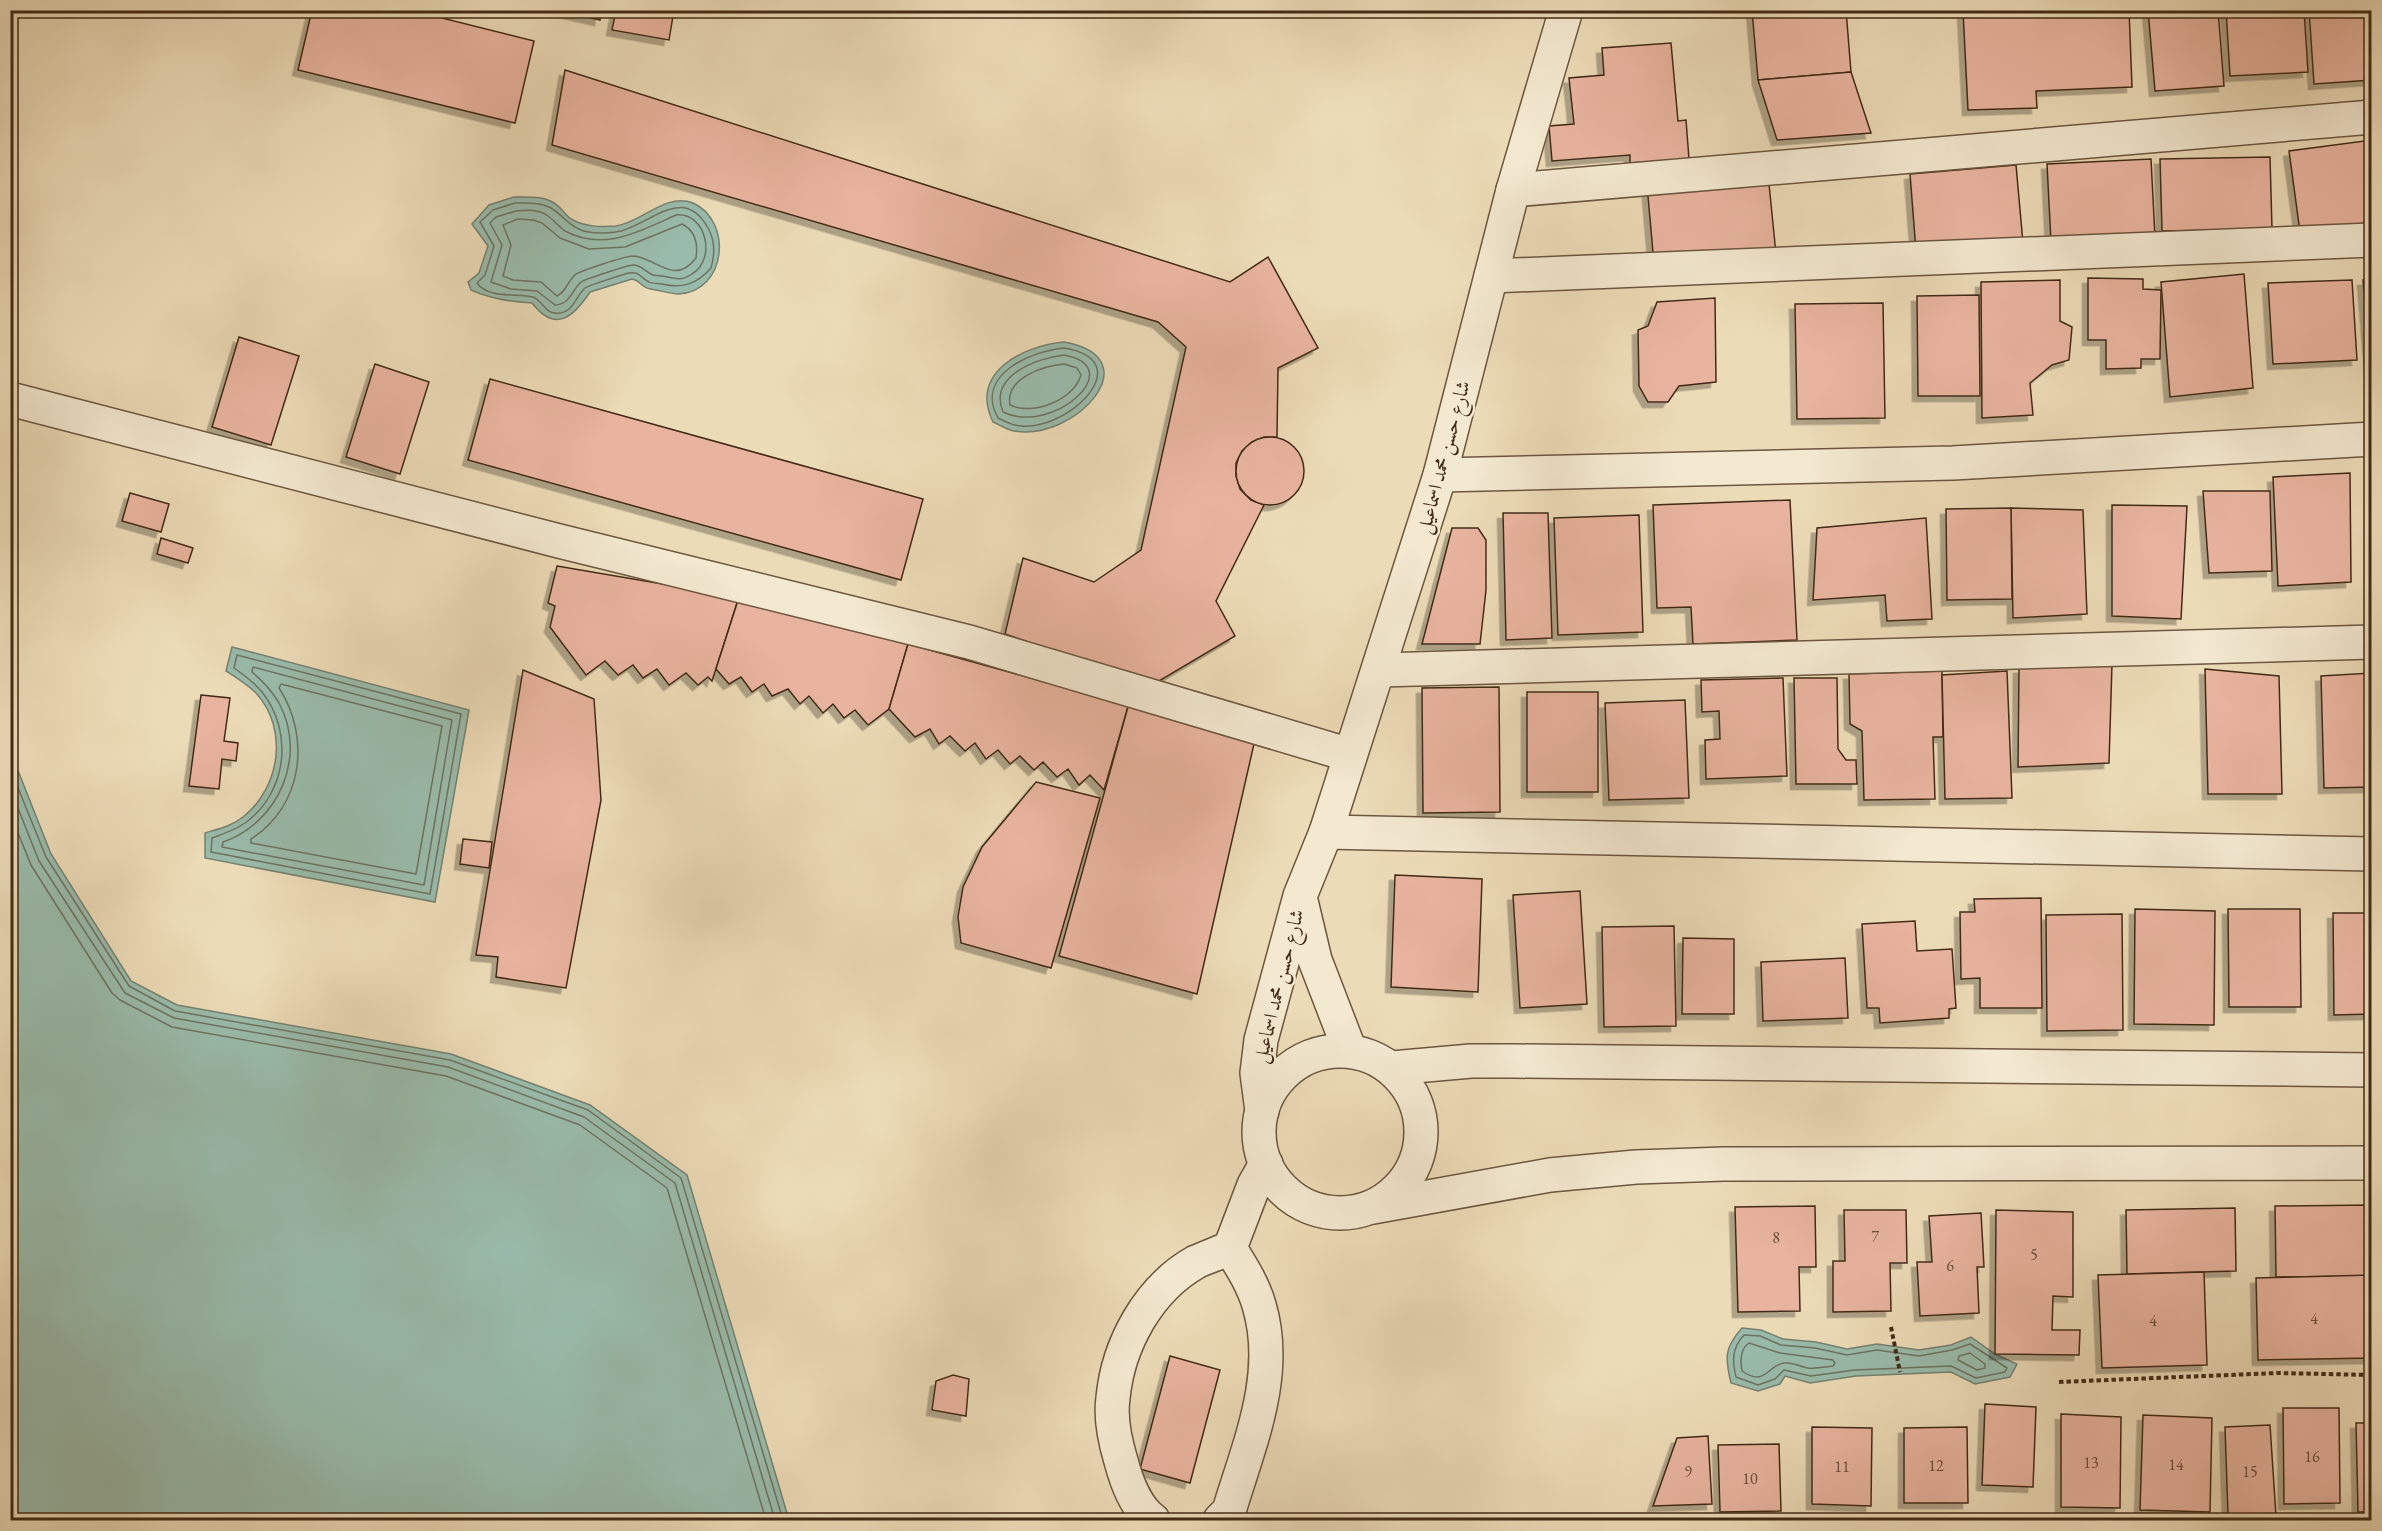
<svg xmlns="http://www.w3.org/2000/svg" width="2382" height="1531" font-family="'EB Garamond',Amiri,serif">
  <defs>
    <filter id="shadow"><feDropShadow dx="-5.5" dy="5.5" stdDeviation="0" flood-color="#0004"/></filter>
  </defs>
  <rect width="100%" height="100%" fill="#ecdbb7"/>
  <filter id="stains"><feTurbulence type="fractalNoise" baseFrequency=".00333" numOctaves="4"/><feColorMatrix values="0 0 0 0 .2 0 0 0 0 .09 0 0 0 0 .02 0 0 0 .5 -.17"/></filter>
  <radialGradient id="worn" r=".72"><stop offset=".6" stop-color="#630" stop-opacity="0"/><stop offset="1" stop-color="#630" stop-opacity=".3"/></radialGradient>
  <g fill="#99bbab" stroke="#768170" stroke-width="1.5">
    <path d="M514,197C528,197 543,196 554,203C561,207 565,215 571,219C585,227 600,227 616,226C641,223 666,192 693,203C733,221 727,292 678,294C674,294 651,289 647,288C641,286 639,280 632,279L590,292C574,316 556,334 532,303C511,302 491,299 471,290L468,282L479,273L488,246L472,224L489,205Z"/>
    <path d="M1064,342C1153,358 1074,442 1014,431C1007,430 1000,425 993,422C969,372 1023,346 1064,342Z"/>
    <path d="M232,647L469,710L435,902L205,858V833C218,829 232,826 243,817C280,788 289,729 256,693C247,684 237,678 226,671Z"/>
    <path d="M10,736L15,763L51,854L131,981L177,1005L451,1054L590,1105L687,1175L789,1520H11Z"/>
    <path d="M1742,1328L1761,1330L1783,1339L1816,1342L1847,1349L1877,1344L1919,1350L1951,1345L1971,1337L1995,1354L2017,1364L2010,1377L1975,1384L1951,1372L1856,1376L1810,1383L1785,1376L1780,1384L1758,1391L1731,1383C1725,1358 1724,1348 1742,1328Z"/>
  </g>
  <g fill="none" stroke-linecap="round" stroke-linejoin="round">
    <g stroke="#6e7361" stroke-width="1.5">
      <path d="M515,203C527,203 540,202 551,208C564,216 572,230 589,232C598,234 613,233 621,231C653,222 684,185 708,228C715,240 715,254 711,268C697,284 682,289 662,284C658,283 652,284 649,282C641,278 639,271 629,273C624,274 587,286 585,288C575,297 573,315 555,313C544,312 542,300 533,297C517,293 488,299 477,283L485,275L494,246L480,222L493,210Z"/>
      <path d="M516,211C527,210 539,209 548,216C554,220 559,227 565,231C604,252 640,231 676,215C706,212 717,259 692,274C680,282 674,278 662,276C659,275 655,276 653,275C645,272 642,265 633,265C628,265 583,280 581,282C571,291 571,304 555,305L537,291L511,289L491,282L502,245L490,223L496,217Z"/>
      <path d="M518,219L533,220L542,223L560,238L589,249L625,247L682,224C696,231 698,244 696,258C674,287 656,257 633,256C626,256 579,271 575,275C567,282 566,292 557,296L541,282L513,280L503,276L511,245L503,225Z"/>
      <path d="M1064,348C1143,361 1064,436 1015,425C1009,424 1003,420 998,418C974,375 1031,351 1064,348Z"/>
      <path d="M1064,355C1130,367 1053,436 1003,412C988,376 1037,358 1064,355Z"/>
      <path d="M1064,364L1077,368L1081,375C1074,400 1033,416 1010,405C1005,378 1043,366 1064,364Z"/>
      <path d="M237,655L461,714L430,894L211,852L212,838C223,834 235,830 245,823C287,793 294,732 262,692C254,682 244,675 234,668Z"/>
      <path d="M253,667L452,720L424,885L222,847L223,842C278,823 308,757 279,703C272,691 263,681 252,672Z"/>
      <path d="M281,684L442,726L416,874L251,843V839C303,806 311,737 279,688Z"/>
      <path d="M10,768L46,857L129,986L175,1011L450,1060L588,1110L681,1178L783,1520"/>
      <path d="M10,788L39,861L125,993L174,1018L448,1067L584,1117L675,1183L775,1520"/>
      <path d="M10,813L31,865L112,993L120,1000L172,1027L446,1076L580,1125L667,1188L766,1520"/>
      <path d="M1744,1335L1760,1336L1781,1345L1815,1348L1847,1355L1877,1350L1919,1356L1952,1350L1970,1344L2007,1368L2005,1372L1976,1378L1951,1366L1855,1370L1811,1376L1784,1370L1775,1379L1758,1385L1736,1377C1732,1360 1732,1348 1744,1335Z"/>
      <path d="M1749,1343L1780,1353L1833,1360L1835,1363L1833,1366C1825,1367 1816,1369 1808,1368C1801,1367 1793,1362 1785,1363C1769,1363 1766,1388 1742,1371C1740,1360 1740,1349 1749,1343Z"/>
      <path d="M1970,1353L1985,1364V1368L1977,1370L1958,1360L1959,1356Z"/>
    </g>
  </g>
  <g fill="#e9b49f" stroke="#422b17" stroke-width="1.5" filter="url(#shadow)">
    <path d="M312,10H410L534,41L515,123L298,70Z"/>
    <path d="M556,10H601L600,20Z"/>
    <path d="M616,10H674L669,40L612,30Z"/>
    <path d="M1752,10H1846L1851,72L1758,80Z"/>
    <path d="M2129,10L2132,87L2036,91L2037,108L1968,110L1963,11Z"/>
    <path d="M2148,10H2218L2224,86L2155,91Z"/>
    <path d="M2226,10H2304L2308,72L2230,76Z"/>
    <path d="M2309,10H2372V80L2314,84Z"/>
    <path d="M1671,43L1678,121L1686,120L1689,159L1630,163V155L1552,161L1549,126L1574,124L1569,78L1604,75L1602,48Z"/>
    <path d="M565,70L1230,282L1268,257L1318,348L1278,368L1277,437H1264L1252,442L1242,451L1236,463V476L1240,489L1251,500L1264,505L1216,601L1235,636L1154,684L1005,634L1023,558L1094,582L1141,550L1186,347L1158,322L552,145Z"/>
    <path d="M1851,72L1871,133L1777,140L1758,80Z"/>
    <path d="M2372,140V222L2300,232L2289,151Z"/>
    <path d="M2270,157L2272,229L2162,231L2160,159Z"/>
    <path d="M2151,159L2155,237L2051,242L2047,164Z"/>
    <path d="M2016,165L2023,243L1916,251L1910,174Z"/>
    <path d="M1768,174L1776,254L1654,264L1647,185Z"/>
    <path d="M2244,274L2253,388L2170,397L2161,282Z"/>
    <path d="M2088,278L2143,279V289L2161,290L2160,359H2141V368L2106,369V340H2088Z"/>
    <path d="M2060,280V321L2072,327L2069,360L2052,365L2030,383L2033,415L1982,418L1981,282Z"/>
    <path d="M2352,280L2357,360L2273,364L2268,283Z"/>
    <path d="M2363,280H2372V380H2371Z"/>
    <path d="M1979,295L1980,396H1918L1917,296Z"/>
    <path d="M1715,298L1716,382L1679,386L1668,402H1648L1639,386L1638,330L1648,326L1657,302Z"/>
    <path d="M1883,303L1885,418L1797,419L1795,304Z"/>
    <path d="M239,337L299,356L271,445L212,427Z"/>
    <path d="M375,364L429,382L400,474L346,457Z"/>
    <path d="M490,379L923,499L901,580L468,460Z"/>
    <circle cx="1270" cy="471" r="34"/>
    <path d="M2350,473L2351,582L2278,586L2273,477Z"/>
    <path d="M2203,491H2270L2272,571L2209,573Z"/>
    <path d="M130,493L169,504L161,532L122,521Z"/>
    <path d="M1790,500L1797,640L1693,644L1691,607L1657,608L1653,505Z"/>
    <path d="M2112,505L2187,506L2181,619L2112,616Z"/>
    <path d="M2011,508L2083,510L2087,614L2013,618Z"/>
    <path d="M2011,508L2012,599L1947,600L1946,509Z"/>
    <path d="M1503,513H1548L1552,638L1506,640Z"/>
    <path d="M1639,515L1643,632L1558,635L1554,518Z"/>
    <path d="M1926,518L1932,619L1887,621L1885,595L1813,600L1817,528Z"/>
    <path d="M1452,528H1478L1486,540V590L1480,644H1422Z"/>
    <path d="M161,538L193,548L188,563L157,554Z"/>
    <path d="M557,566L739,597L712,681L708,677L698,685L686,673L669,685L657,669L643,678L633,665L618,675L605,661L586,675L550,627L555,606L548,603Z"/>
    <path d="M739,597L908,644L889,709L868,725L855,710L844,718L833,704L823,713L809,696L800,704L788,689L772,696L764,684L752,692L741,677L729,684L716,669Z"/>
    <path d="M908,644L1067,688L1069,676L1131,696L1104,790L1090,775L1079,785L1068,769L1057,777L1043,762L1034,770L1020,756L1010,764L998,750L986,759L975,743L965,751L950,736L939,744L930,729L915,737L889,709Z"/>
    <path d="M2112,664L2109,763L2018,767L2019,668Z"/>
    <path d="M2205,669L2279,676L2282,794H2208Z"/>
    <path d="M523,670L594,699L601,800L566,988L496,977L498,957L476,955Z"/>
    <path d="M1942,671L1943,737H1933L1935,799L1864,800L1862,731L1850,724L1849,674Z"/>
    <path d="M2007,671L2012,798L1945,799L1942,675Z"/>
    <path d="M2372,673V787L2324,788L2321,676Z"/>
    <path d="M1783,678L1787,776L1706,779L1705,740L1720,739L1719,711L1702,712L1701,680Z"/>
    <path d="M1794,678H1837L1838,749L1846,760H1856L1857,784H1796Z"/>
    <path d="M1499,687L1500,812L1423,813L1422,688Z"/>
    <rect x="1527" y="692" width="71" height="100"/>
    <path d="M201,695L230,698L224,741L238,743L236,761L222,759L219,789L189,786Z"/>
    <path d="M1131,696L1256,735L1197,994L1059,956Z"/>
    <path d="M1685,700L1689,798L1609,800L1605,703Z"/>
    <path d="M1036,782L1100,798L1051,968L961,943L958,917L963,887L982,847Z"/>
    <path d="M463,839L492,842L489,868L460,864Z"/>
    <path d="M1395,875L1482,879L1478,992L1391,987Z"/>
    <path d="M1580,891L1587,1004L1520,1008L1513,895Z"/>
    <path d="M2041,898L2042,1008H1980V978L1961,979L1960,912H1975L1974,899Z"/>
    <path d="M2135,909L2215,911L2214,1025L2134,1024Z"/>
    <path d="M2228,909H2300L2301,1007H2229Z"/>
    <path d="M2333,913H2372V1014L2334,1015Z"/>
    <path d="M2122,914L2123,1030L2047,1031L2046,915Z"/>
    <path d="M1915,921L1917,951L1952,949L1956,1008L1949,1009V1018L1880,1023L1879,1008H1867L1862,924Z"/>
    <path d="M1674,926L1676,1026L1604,1027L1602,927Z"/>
    <path d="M1683,938L1734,939V1014H1682Z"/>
    <path d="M1845,958L1848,1018L1763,1021L1761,962Z"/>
    <path d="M2372,1205V1276L2276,1277L2275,1206Z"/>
    <path d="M1815,1206L1816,1267H1799L1800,1311L1738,1312L1735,1207Z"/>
    <path d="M2235,1208L2236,1271L2127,1274L2126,1210Z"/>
    <path d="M1844,1210H1906L1907,1263H1890L1891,1311L1833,1312V1261H1845Z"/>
    <path d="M1996,1210L2073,1212V1297L2053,1296L2052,1330H2080L2079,1355L1995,1354Z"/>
    <path d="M1981,1213L1984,1267H1977L1979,1313L1920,1316L1917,1262H1932L1929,1216Z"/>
    <path d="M2204,1272L2207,1365L2102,1368L2098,1275Z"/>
    <path d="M2372,1275V1358L2258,1360L2256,1278Z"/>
    <path d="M1170,1356L1220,1370L1190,1483L1140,1469Z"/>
    <path d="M953,1375L969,1379L966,1416L932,1410L936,1381Z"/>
    <path d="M1985,1404L2036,1407L2033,1487L1982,1485Z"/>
    <path d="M2283,1408H2339L2340,1503L2284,1504Z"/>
    <path d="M2061,1414L2121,1417L2120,1508L2061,1507Z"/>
    <path d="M2143,1415L2212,1418L2210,1512L2140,1510Z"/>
    <path d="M2356,1423H2372V1512H2358Z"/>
    <path d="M2270,1425L2276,1516L2228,1515L2225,1427Z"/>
    <path d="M1812,1427L1872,1428L1871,1506L1812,1504Z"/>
    <path d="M1967,1427L1968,1503H1904V1428Z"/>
    <path d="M1708,1436L1712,1504L1653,1506L1677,1438Z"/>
    <path d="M1779,1444L1781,1511L1720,1512L1718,1445Z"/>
  </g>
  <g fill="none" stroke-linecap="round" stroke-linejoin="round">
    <defs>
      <g id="minor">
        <path d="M1513,190L2372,117"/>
        <path d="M1491,276L2372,240"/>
        <path d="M10,399L559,541L969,642L1350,755"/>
        <path d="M1440,475L1953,463L2372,439"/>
        <path d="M1380,670L2372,642"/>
        <path d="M1326,832L2372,854"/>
        <path d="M1301,901L1315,960L1350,1051"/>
        <circle cx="1340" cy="1132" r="81"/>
        <path d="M1392,1068L1471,1061H1514L2372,1070"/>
        <path d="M1262,1111L1257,1073L1261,1040L1300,896L1326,832L1440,475L1513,190L1566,10"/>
        <path d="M1373,1207L1550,1175L1636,1167L1724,1164L2372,1163"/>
        <path d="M1230,1248L1254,1185L1266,1164"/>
        <path d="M1153,1520C1136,1508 1126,1480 1121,1461C1115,1441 1110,1418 1113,1398C1118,1345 1148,1289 1196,1262C1207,1257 1219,1253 1230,1248C1241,1266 1253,1284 1259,1305C1280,1375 1249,1444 1229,1511L1220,1520"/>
      </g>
    </defs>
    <use href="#minor" stroke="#6c573f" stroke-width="36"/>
    <g stroke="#422b17" stroke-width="4" stroke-dasharray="4.5 3" stroke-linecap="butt">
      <path d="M1891,1327L1900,1372"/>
      <path d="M2059,1382L2277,1373L2372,1375"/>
    </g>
    <use href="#minor" stroke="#f3e8d0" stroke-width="33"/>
  </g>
  <g text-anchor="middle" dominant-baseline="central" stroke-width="5" stroke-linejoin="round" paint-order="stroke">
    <g font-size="16" fill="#6c4d39">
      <text x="1875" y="1236">7</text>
      <text x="1776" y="1237">8</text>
      <text x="2034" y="1254">5</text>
      <text x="1950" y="1265">6</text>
      <text x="2314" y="1318">4</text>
      <text x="2153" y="1320">4</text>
      <text x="2312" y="1456">16</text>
      <text x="2091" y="1462">13</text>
      <text x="2176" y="1464">14</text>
      <text x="1936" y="1465">12</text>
      <text x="1842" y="1466">11</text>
      <text x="1688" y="1471">9</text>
      <text x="2250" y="1471">15</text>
      <text x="1750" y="1478">10</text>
    </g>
    <g font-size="20" fill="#422b17" stroke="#f3e8d0">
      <text transform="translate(1443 457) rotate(-75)">شارع حسن محمد اسماعيل</text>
      <text transform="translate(1278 986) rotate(-76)">شارع حسن محمد اسماعيل</text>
    </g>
  </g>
  <rect width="2382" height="1531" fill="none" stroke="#ecdbb7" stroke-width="36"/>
  <rect x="12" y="12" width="2358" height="1507" fill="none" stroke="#422b17" stroke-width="3"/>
  <rect x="18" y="18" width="2346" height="1495" fill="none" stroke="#422b17" stroke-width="1.5"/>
  <rect width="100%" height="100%" filter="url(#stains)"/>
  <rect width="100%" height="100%" fill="url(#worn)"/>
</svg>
